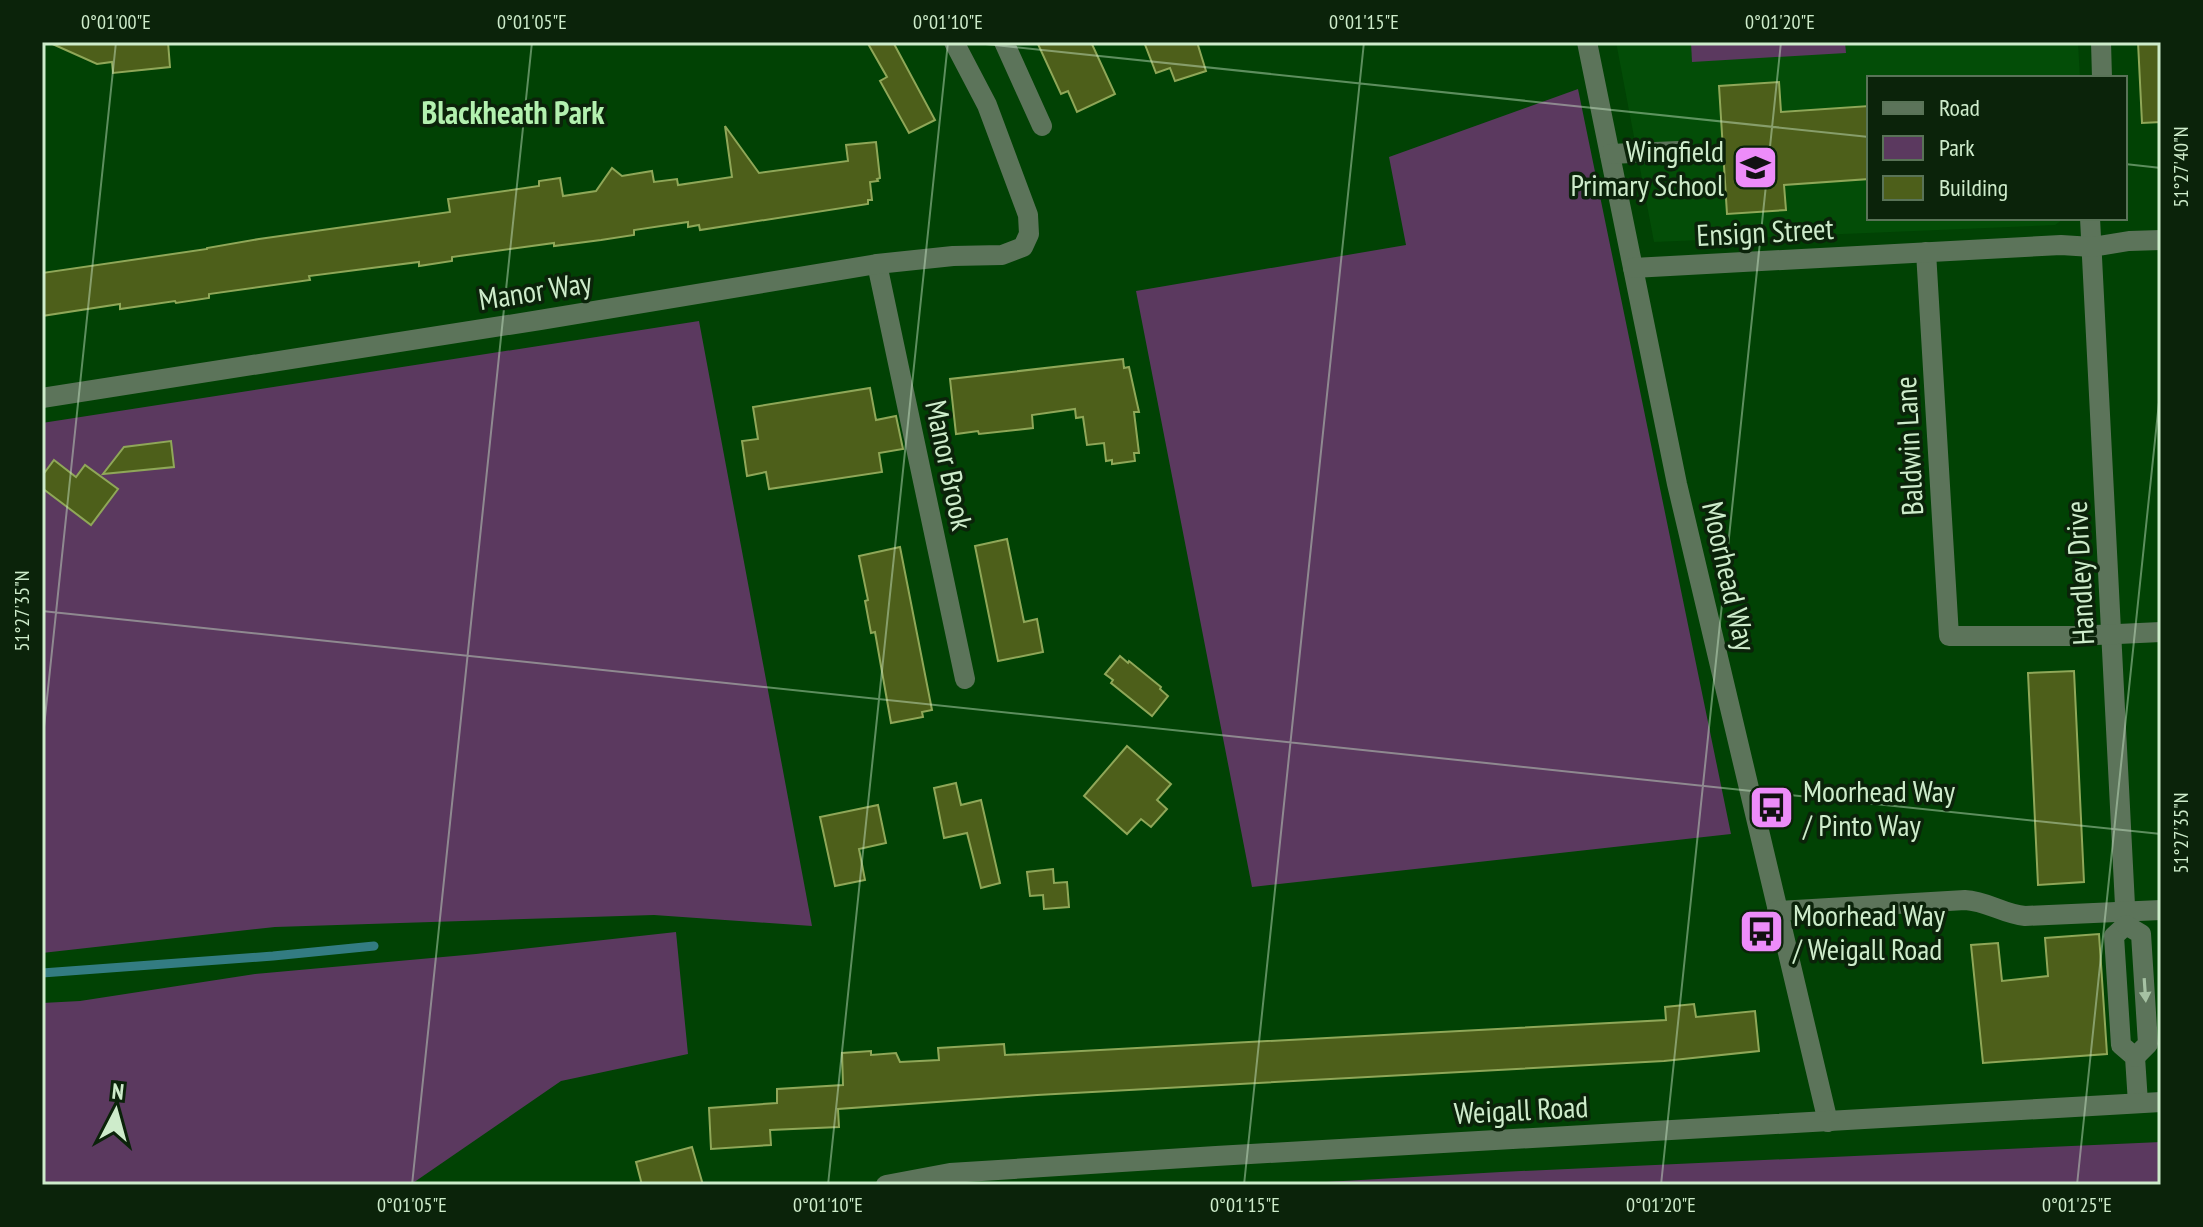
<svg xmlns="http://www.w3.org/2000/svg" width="2203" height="1227" font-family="'PT Sans Narrow',sans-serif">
  <rect width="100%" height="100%" fill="#014204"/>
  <path fill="#034d07" d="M1616,42H2078L2080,78H1869V218H2065L2055,225L1654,242Z"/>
  <g fill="#5b395f">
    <path d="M1691,42H1845L1846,53L1692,62Z"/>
    <path d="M1578,89L1731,834L1252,887L1136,291L1406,245L1389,157Z"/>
    <path d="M699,321L812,926L654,915L275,927L42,953V423Z"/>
    <path d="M676,932L688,1054L561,1081L410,1185H42V1003L80,1001L255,974L476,954Z"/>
    <path d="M2161,1142V1185H1273L1501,1172Z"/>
  </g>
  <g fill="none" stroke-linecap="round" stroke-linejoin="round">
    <path stroke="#337c82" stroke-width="9" d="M42,973L273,956L374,946"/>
  </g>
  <g fill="#4d5f1a" stroke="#8fa758" stroke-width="2">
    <path d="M48,42H168L170,67L113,73L112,62L97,64Z"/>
    <path d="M867,42H893L935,120L909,133L880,81L887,77Z"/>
    <path d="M1037,42H1091L1115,94L1077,112L1068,91L1061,94Z"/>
    <path d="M1144,42H1197L1206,71L1175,81L1170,68L1156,73Z"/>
    <path d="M2138,42H2161V122L2142,123Z"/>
    <path d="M1779,82L1781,112L1869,106V179L1784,185L1786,210L1727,214L1719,86Z"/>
    <path d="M725,126L759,173L848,161L846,145L876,142L880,178L877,179L878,181L870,182L872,200H868V204L700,230L699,225L688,227V222L634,230V235L601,240L554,246V243L452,257V261L419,266V262L309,276L310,280L209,294V298L176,303L175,301L120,309V304L42,316V273L207,249V248L259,239L450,212L448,199L539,186V181L560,178L563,196L596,191L612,168L622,176L652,171L654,182L677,179L678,185L732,177Z"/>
    <path d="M1123,359L1124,368L1129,367L1139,412H1134L1139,453H1134L1135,461L1112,464V460L1106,461L1104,443L1087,445L1083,417L1076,418L1075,409L1032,415L1033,428L979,434L978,431L956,434L950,379Z"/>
    <path d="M870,388L876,420L896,416L903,449L879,453L882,472L769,489L766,472L747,476L742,441L758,439L753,407Z"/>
    <path d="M171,441L174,467L103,474L124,447Z"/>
    <path d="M54,460L76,477L85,465L118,489L91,525L42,488V476Z"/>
    <path d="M1007,539L1024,622L1037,619L1043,652L998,661L975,546Z"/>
    <path d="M900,547L932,710L922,712L923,717L891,723L875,632L871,633L865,601L868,600L859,556Z"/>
    <path d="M1120,656L1128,663L1129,661L1161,687L1160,689L1168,696L1152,716L1111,683L1113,680L1105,674Z"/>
    <path d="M2074,671L2084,882L2038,885L2028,673Z"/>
    <path d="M1127,746L1171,784L1157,800L1167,809L1151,827L1141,819L1127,834L1084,796Z"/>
    <path d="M956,783L961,805L981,800L1000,883L981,888L967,833L944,838L934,788Z"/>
    <path d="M878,805L886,843L859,849L865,880L835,886L820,817Z"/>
    <path d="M1053,869L1054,883L1067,882L1069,907L1044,909L1043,895L1030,896L1027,872Z"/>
    <path d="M2099,934L2107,1054L1983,1063L1971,945L1998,943L2002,981L2048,976L2045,938Z"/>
    <path d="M1694,1004L1696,1017L1755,1011L1759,1051L1664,1061L1037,1095L838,1109L839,1127L770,1130L771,1145L711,1149L709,1108L777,1103V1089L843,1085L842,1053L871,1051V1055L896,1053L900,1062L939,1060L938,1048L1004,1044L1005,1055L1666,1020L1665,1007Z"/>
    <path d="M692,1147L703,1185H642L636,1162Z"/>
  </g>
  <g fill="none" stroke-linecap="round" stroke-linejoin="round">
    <g stroke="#5c745a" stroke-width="20">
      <path d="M1004,42L1042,126"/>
      <path d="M1587,42L1677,484L1828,1122"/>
      <path d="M2101,42L2102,78"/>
      <path d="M1610,154L1678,151"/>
      <path d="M2090,218L2126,925L2114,936L2121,1045L2135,1057L2138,1103"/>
      <path d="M1926,252L1949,636H2075L2161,632"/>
      <path d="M877,264L965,679"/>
      <path d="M1633,268L2061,245L2092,247L2129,241L2161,240"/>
      <path d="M42,398L540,320L877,264L953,256L1002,255L1023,247L1029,234L1028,215L987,105L954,42"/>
      <path d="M1777,911L1965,900C1987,901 2003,914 2025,916L2161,910"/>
      <path d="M2126,925L2141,934L2148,1044L2135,1057"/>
    </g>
    <path stroke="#5c745a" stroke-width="20" d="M886,1185L950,1173L1216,1156L2161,1102"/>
  </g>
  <defs><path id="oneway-solid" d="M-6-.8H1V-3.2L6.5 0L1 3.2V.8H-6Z" transform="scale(2)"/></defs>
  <use fill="#a6c2a3" href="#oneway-solid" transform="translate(2145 990) rotate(86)"/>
  <path fill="none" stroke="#ceeccb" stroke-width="2" stroke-opacity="0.45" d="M967,42L1869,137M2125,164L2161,168M42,611L2161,834M42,746L116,42M412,1185L532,42M828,1185L948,42M1244,1185L1364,42M1661,1185L1781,42M2077,1185L2161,383"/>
  <defs>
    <symbol id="school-square" viewBox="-11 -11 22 22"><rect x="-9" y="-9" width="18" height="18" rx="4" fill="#ed8cf9" stroke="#0b230a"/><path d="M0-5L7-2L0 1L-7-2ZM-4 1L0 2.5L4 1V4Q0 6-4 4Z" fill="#111"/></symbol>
    <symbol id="bus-square" viewBox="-11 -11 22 22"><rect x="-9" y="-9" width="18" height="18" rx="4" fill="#ed8cf9" stroke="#0b230a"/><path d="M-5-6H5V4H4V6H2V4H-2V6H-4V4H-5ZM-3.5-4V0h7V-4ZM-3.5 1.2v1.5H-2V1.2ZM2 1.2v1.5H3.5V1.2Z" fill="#111"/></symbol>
  </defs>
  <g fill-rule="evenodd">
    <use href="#school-square" x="1730" y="142" width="51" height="51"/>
    <use href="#bus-square" x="1746" y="782" width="51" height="51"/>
    <use href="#bus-square" x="1736" y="906" width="51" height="51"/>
  </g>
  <g text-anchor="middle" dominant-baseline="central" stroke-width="7" stroke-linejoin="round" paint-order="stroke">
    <g font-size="30" fill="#ceeccb" stroke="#0b230a" text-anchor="start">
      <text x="1724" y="150" text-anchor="end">Wingfield<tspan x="1724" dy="34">Primary School</tspan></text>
      <text x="1803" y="790">Moorhead Way<tspan x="1803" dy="34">/ Pinto Way</tspan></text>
      <text x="1793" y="914">Moorhead Way<tspan x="1793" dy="34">/ Weigall Road</tspan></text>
    </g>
    <g font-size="30" fill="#ceeccb" stroke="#0b230a">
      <text transform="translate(1765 231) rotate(-3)">Ensign Street</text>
      <text transform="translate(535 290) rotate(-9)">Manor Way</text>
      <text transform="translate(1908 446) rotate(-93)">Baldwin Lane</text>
      <text transform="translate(950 465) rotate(78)">Manor Brook</text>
      <text transform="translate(2079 573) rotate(-93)">Handley Drive</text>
      <text transform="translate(1730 576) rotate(77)">Moorhead Way</text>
      <text transform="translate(1521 1109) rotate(-3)">Weigall Road</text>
    </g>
    <g font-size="32" font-weight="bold" fill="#b3f1af" stroke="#0b230a">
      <text x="513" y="112">Blackheath Park</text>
    </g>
  </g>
  <rect width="2203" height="1227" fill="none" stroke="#0b230a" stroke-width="88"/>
  <rect x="1867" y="76" width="260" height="144" fill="#0b230a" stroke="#597357" stroke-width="2"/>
  <rect x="1883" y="102" width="40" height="12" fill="#5c745a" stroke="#597357" stroke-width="2"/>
  <text x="1939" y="116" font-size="24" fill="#ceeccb">Road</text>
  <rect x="1883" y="136" width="40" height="24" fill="#5b395f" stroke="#597357" stroke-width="2"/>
  <text x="1939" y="156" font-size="24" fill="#ceeccb">Park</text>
  <rect x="1883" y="176" width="40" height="24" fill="#4d5f1a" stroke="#597357" stroke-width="2"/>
  <text x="1939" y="196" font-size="24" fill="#ceeccb">Building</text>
  <g transform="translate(116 1111) rotate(6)" stroke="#0b230a" stroke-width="6" paint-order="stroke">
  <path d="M0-6L14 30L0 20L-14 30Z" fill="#ceeccb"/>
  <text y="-12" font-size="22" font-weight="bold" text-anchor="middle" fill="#ceeccb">N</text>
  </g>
  <rect x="44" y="44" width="2115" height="1139" fill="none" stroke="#ceeccb" stroke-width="3"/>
  <g font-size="20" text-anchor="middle" fill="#ceeccb">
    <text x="116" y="29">0°01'00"E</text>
    <text x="532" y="29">0°01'05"E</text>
    <text x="948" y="29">0°01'10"E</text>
    <text x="1364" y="29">0°01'15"E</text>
    <text x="1780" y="29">0°01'20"E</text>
    <text transform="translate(2181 167) rotate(-90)" y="7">51°27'40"N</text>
    <text transform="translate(22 611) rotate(-90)" y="7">51°27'35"N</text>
    <text transform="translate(2181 833) rotate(-90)" y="7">51°27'35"N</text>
    <text x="412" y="1212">0°01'05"E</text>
    <text x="828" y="1212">0°01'10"E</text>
    <text x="1245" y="1212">0°01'15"E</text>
    <text x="1661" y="1212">0°01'20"E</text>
    <text x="2077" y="1212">0°01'25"E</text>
  </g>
</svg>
